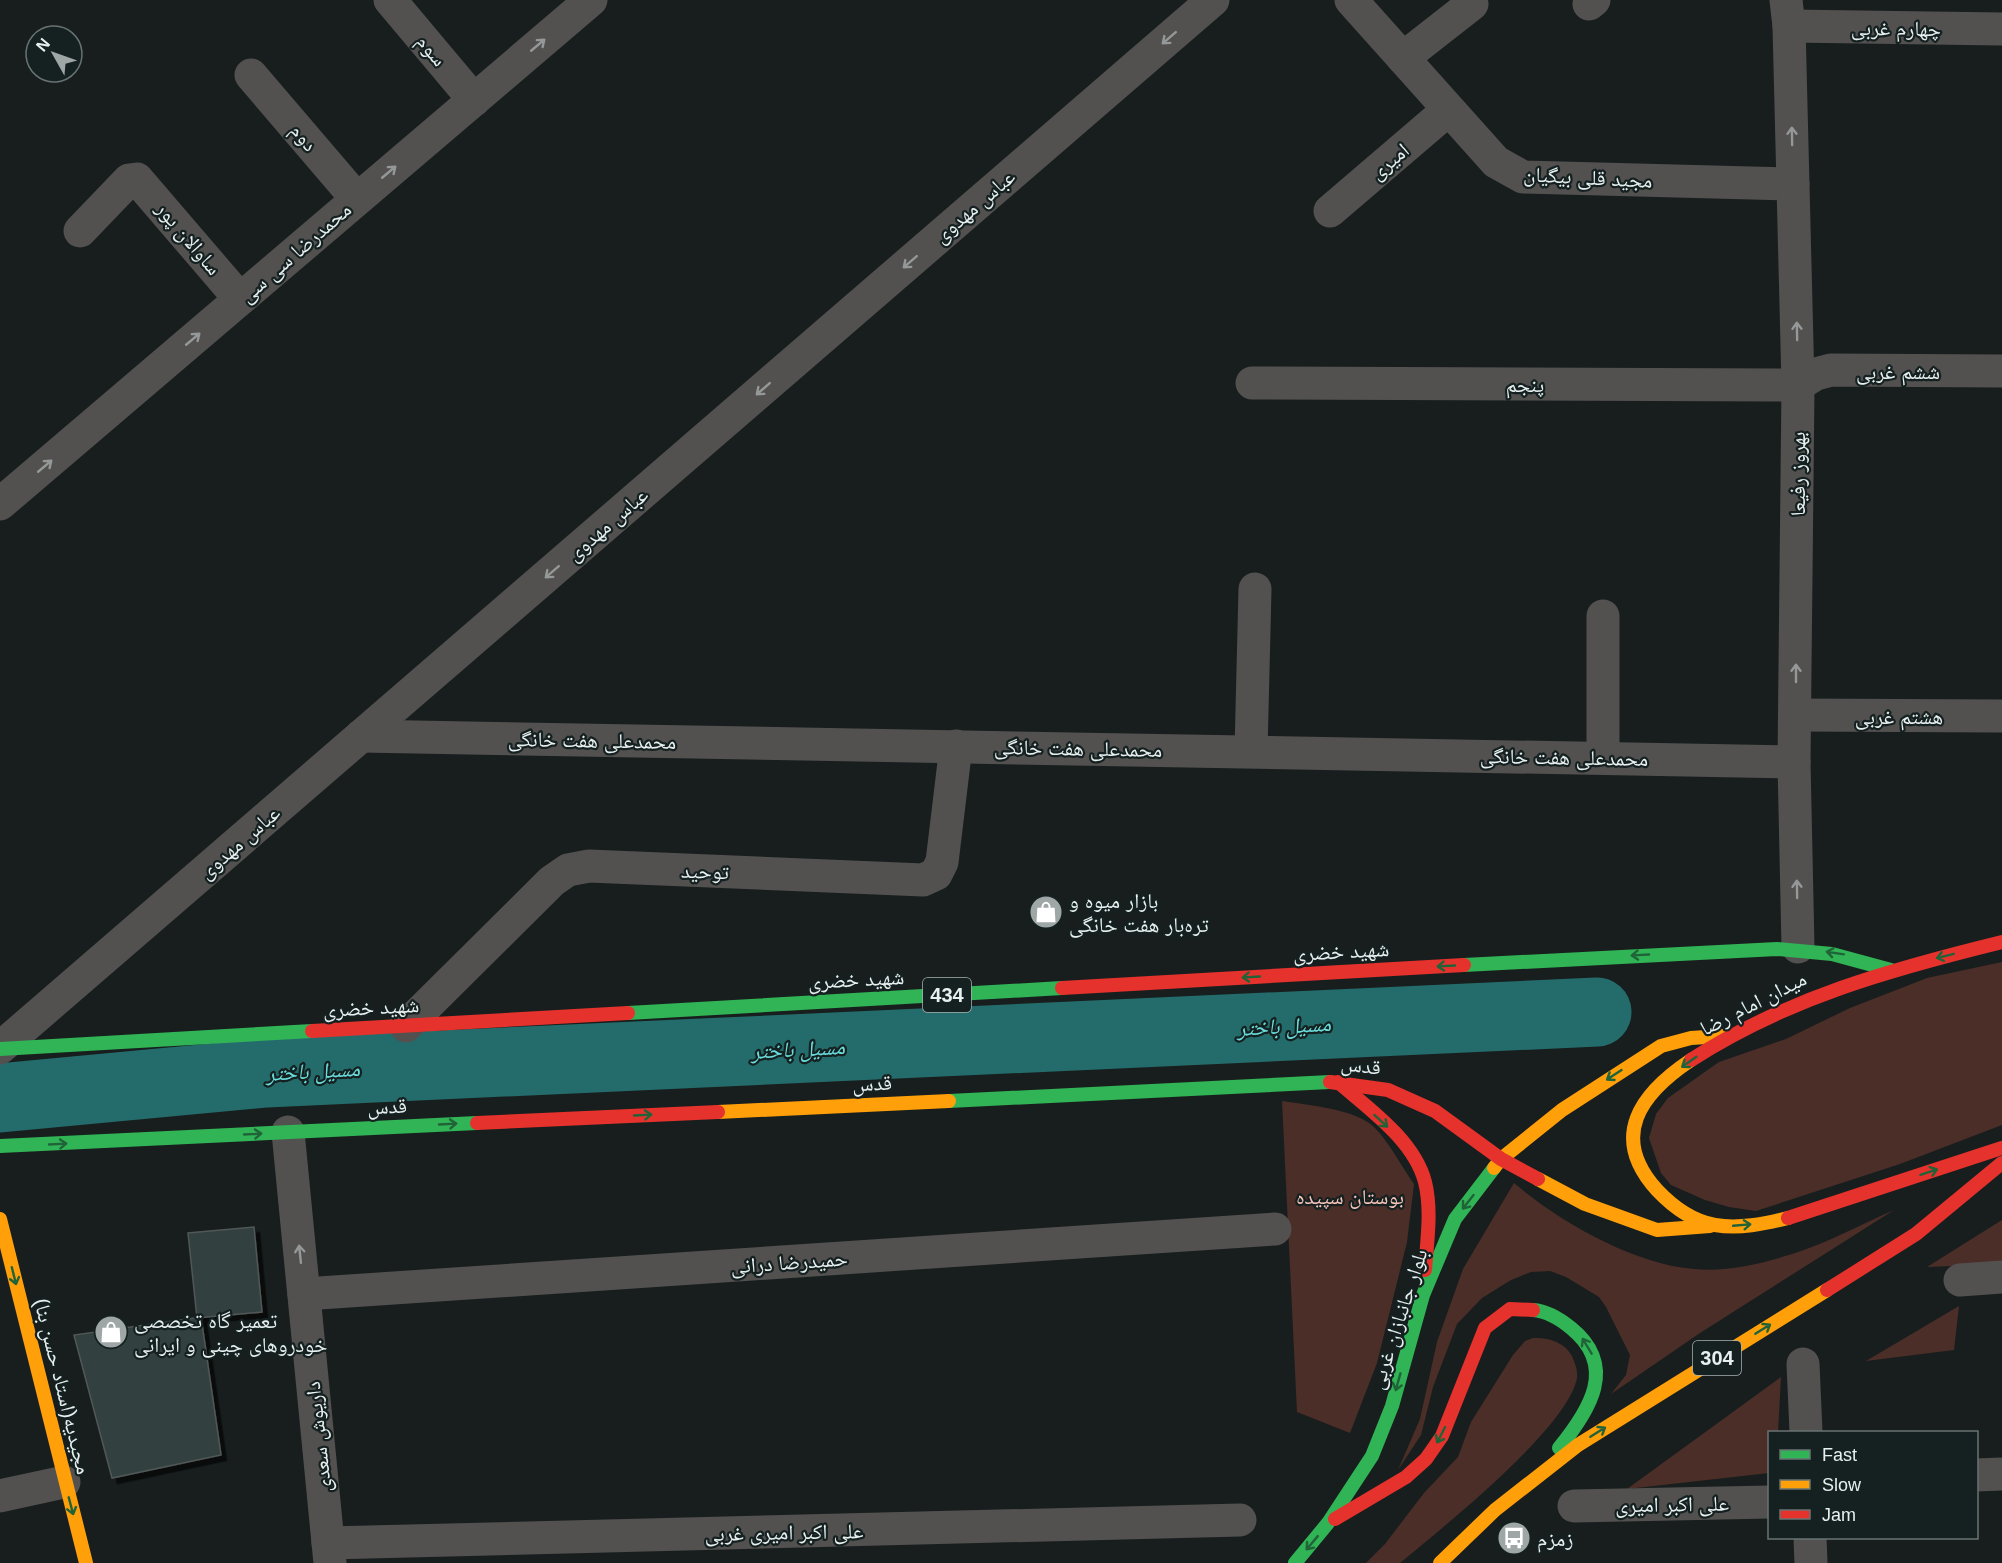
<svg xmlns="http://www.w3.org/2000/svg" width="2002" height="1563" font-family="Helvetica,'Noto Naskh Arabic',sans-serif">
  <defs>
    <filter id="shadow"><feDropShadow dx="5.5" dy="5.5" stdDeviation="0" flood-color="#0009"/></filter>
  </defs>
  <rect width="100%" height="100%" fill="#181e1e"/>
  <g fill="#4b2e28">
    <path d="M2002,962V1125L1900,1164L1756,1211L1729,1207L1705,1200L1671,1185L1661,1173L1649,1138L1656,1114L1668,1098L1719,1062L1786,1039L1850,1008L1927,978Z"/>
    <path d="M1282,1101C1307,1105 1356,1109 1374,1127C1390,1143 1401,1166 1414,1184L1407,1242L1377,1363L1350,1433L1297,1412Z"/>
    <path d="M1514,1183C1560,1222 1633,1264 1694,1269C1726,1272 1759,1264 1789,1255C1825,1244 1860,1225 1894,1210L1700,1333L1611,1394L1626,1375L1630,1355L1606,1307L1599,1297L1566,1277L1550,1271L1531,1272L1511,1280L1482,1298L1457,1324L1433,1387L1421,1435L1398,1470L1420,1419L1437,1342L1463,1269Z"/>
    <path d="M2002,1220V1264L1927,1267Z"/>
    <path d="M1959,1306L1954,1350L1866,1361Z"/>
    <path d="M1533,1338C1547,1337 1565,1342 1572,1356C1575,1363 1578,1371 1577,1378C1568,1428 1441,1529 1400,1563H1366L1385,1544L1424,1493L1458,1457L1471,1422L1513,1355L1525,1341Z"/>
    <path d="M1781,1377L1778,1432H1770L1769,1473L1627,1489Z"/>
  </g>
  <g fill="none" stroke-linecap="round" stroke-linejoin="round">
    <path stroke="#246c6b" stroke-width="69" d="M0,1098L266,1073L1597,1012"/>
  </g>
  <g fill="#304040" stroke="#525757" stroke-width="1.5" filter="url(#shadow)">
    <path d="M254,1227L262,1312L197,1318L188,1233Z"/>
    <path d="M201,1317L221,1455L112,1478L74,1335Z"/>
  </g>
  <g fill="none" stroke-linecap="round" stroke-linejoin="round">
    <g stroke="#525150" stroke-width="33">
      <path d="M390,0L474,100"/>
      <path d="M1351,0L1496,162L1523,177L1793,184"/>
      <path d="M1786,0L1789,26L1798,385L1794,762L1798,947"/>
      <path d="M1589,4L1594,0"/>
      <path d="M1789,26L2002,29"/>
      <path d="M1403,58L1472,4"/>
      <path d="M251,75L357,199"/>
      <path d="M1330,211L1448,110"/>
      <path d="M80,231L129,180L137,179L240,299"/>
      <path d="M1252,383L1798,385L1816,374L1831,370L2002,371"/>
      <path d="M0,504L591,0"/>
      <path d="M1603,616V757"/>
      <path d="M1795,715L2002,716"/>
      <path d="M361,736L1794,762"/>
      <path d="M1251,751L1255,589"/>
      <path d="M406,1026L552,881L568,870L589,866L923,880L936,874L942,862L956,746"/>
      <path d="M0,1048L1213,0"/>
      <path d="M288,1132L330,1563"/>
      <path d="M1960,1280L2002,1277"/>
      <path d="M304,1294L1275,1229"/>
      <path d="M1803,1364L1806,1432"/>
      <path d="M1976,1475L2002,1474"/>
      <path d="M0,1496L64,1482"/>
      <path d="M1574,1506L1770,1502"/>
      <path d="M1810,1538L1811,1563"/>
      <path d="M328,1543L1240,1520"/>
    </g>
    <g stroke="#30b455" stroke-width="14">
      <path d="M1464,965L1777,949L1832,954L1891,970"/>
      <path d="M628,1013L1062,988"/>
      <path d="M0,1049L312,1031"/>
      <path d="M949,1101L1330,1082"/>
      <path d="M0,1146L477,1123"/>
      <path d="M1533,1310C1547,1311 1560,1319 1571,1328C1618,1366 1590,1410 1559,1448"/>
      <path d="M1295,1563L1328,1523L1372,1456L1392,1406L1423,1295L1455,1219L1494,1168"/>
    </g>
    <g stroke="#ff9f0a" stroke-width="14">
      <path d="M1691,1060C1640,1094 1609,1137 1657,1190C1673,1207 1692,1221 1715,1225C1739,1229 1764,1224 1788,1218"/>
      <path d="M718,1112L949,1101"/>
      <path d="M1494,1168L1501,1159L1562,1110L1661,1046L1691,1038L1722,1036"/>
      <path d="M1538,1179L1585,1204L1657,1230L1710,1226"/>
      <path d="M0,1219L86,1563"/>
      <path d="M1440,1563L1495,1510L1578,1445L1827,1290"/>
    </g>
    <g stroke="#e5322d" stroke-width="14">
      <path d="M1062,988L1464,965"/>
      <path d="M312,1031L628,1013"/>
      <path d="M1691,1060C1787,998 1892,969 2002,942"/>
      <path d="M1330,1082L1388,1090L1435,1111L1501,1159L1538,1179"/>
      <path d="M1338,1082C1369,1109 1414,1140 1425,1182C1432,1210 1427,1242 1425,1270"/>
      <path d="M477,1123L718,1112"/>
      <path d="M1788,1218L2002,1148"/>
      <path d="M1827,1290L1916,1234L2002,1163"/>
      <path d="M1335,1519L1406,1477L1426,1459L1442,1436L1485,1328L1510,1309L1533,1310"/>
    </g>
  </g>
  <defs><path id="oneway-shaft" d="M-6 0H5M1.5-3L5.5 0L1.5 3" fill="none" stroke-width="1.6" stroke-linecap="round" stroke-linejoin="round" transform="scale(1.5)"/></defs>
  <g stroke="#959898">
    <use href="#oneway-shaft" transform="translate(1169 38) rotate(139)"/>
    <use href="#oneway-shaft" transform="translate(538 45) rotate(-40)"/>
    <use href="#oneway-shaft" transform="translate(1792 136) rotate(-91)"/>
    <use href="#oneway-shaft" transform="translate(389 172) rotate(-40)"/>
    <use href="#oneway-shaft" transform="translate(910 262) rotate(139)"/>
    <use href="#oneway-shaft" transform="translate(1797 331) rotate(-91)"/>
    <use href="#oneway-shaft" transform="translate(193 339) rotate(-40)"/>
    <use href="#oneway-shaft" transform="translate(763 389) rotate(139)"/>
    <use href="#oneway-shaft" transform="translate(45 466) rotate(-40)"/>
    <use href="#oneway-shaft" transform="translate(552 572) rotate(139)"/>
    <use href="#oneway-shaft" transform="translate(1796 673) rotate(-90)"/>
    <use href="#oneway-shaft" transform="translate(1797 889) rotate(-91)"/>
    <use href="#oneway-shaft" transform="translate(300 1254) rotate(-96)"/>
  </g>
  <g stroke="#216338">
    <use href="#oneway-shaft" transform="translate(1835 953) rotate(-171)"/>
    <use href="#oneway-shaft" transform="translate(1640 955) rotate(177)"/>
    <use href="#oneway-shaft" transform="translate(1945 956) rotate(166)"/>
    <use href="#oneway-shaft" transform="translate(1446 966) rotate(177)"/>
    <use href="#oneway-shaft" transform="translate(1251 977) rotate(177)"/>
    <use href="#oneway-shaft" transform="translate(1689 1062) rotate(145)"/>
    <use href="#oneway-shaft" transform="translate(1614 1075) rotate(147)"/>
    <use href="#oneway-shaft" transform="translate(643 1115) rotate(-3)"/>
    <use href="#oneway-shaft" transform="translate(1381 1121) rotate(42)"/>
    <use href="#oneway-shaft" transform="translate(448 1124) rotate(-3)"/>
    <use href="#oneway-shaft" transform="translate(253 1134) rotate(-3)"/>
    <use href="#oneway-shaft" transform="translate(58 1144) rotate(-3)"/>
    <use href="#oneway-shaft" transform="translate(1929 1172) rotate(-18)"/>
    <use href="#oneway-shaft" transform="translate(1468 1202) rotate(128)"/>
    <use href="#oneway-shaft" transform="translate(1742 1225) rotate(-5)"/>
    <use href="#oneway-shaft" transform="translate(14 1276) rotate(76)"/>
    <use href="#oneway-shaft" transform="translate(1763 1329) rotate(-32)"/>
    <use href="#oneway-shaft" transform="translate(1587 1346) rotate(-121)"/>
    <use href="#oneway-shaft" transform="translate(1398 1382) rotate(106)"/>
    <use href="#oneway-shaft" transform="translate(1598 1432) rotate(-32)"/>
    <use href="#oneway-shaft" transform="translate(1441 1435) rotate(117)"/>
    <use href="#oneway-shaft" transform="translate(71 1506) rotate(75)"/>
    <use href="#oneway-shaft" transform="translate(1312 1543) rotate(130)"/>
  </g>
  <defs>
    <symbol id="shop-disc" viewBox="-11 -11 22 22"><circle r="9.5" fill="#9fa6a6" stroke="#152121"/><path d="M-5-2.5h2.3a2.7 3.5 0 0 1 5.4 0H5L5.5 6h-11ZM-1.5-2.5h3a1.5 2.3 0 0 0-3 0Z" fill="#fff"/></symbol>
    <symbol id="bus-disc" viewBox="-11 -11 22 22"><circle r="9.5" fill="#9fa6a6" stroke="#152121"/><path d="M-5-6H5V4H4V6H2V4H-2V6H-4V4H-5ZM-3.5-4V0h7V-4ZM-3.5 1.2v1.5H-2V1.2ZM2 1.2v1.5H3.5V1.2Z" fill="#fff"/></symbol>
  </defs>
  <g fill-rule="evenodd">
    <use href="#shop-disc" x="1027" y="893" width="38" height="38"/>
    <use href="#shop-disc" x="92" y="1313" width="38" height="38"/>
    <use href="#bus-disc" x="1495" y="1519" width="38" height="38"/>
  </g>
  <g text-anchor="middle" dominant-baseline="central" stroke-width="4.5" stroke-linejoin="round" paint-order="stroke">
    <g fill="#152121" stroke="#a8b1b1" stroke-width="1.5">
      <rect x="923" y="978" width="48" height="34" rx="4.5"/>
      <rect x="1693" y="1341" width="48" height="34" rx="4.5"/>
    </g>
    <g font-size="20" font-weight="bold" fill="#e7efef">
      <text x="947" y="995">434</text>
      <text x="1717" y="1358">304</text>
    </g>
    <g font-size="21" fill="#e7efef" stroke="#152121">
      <text transform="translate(1896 28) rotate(1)">چهارم غربی</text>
      <text transform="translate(432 50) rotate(50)">سوم</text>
      <text transform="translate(304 137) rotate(49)">دوم</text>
      <text transform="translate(1389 161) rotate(-40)">امیری</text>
      <text transform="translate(1588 177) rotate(3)">مجید قلی بیگیان</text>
      <text transform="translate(974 206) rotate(-41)">عباس مهدوی</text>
      <text transform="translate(189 238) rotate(50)">ساوالان پور</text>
      <text transform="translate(295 252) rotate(-41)">محمدرضا سی سی</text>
      <text x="1898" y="371">ششم غربی</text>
      <text x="1525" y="384">پنجم</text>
      <text transform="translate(1797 474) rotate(-90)">بهروز رفیعا</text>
      <text transform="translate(607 524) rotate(-41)">عباس مهدوی</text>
      <text x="1899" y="716">هشتم غربی</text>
      <text transform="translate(592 740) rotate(1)">محمدعلی هفت خانگی</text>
      <text transform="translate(1078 748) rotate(1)">محمدعلی هفت خانگی</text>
      <text transform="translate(1564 757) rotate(1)">محمدعلی هفت خانگی</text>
      <text transform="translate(239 842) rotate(-41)">عباس مهدوی</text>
      <text transform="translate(705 871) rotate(2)">توحید</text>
      <text transform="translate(1341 951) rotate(-3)">شهید خضری</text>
      <text transform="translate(856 979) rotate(-3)">شهید خضری</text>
      <text transform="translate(1753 1003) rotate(-27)">میدان امام رضا</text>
      <text transform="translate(371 1007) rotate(-3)">شهید خضری</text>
      <text transform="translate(1361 1065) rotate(7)">قدس</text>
      <text transform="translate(872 1083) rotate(-3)">قدس</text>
      <text transform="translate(387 1106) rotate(-3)">قدس</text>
      <text transform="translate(789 1262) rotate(-4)">حمیدرضا درانی</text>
      <text transform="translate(1398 1319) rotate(-72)">بلوار جانبازان غربی</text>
      <text transform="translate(63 1386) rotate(76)">مجیدیه(استاد حسن بنا)</text>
      <text transform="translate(318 1437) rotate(-96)">داریوش سعدی</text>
      <text transform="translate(1672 1504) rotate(-1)">علی اکبر امیری</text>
      <text transform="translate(784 1532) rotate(-1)">علی اکبر امیری غربی</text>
    </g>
    <g font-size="21" fill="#e7efef" stroke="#152121" text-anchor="start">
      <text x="1069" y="900">بازار میوه و<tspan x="1069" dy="24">تره‌بار هفت خانگی</tspan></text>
      <text x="134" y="1320">تعمیر گاه تخصصی<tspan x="134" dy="24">خودروهای چینی و ایرانی</tspan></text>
      <text x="1537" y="1538">زمزم</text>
    </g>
    <g font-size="21" fill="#f9c4ba" stroke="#152121">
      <text x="1350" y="1196">بوستان سپیده</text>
    </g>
    <g font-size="22" font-style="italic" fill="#69dcdb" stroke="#152121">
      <text transform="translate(1284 1026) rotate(-3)">مسیل باختر</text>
      <text transform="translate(798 1049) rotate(-3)">مسیل باختر</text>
      <text transform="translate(313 1071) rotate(-3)">مسیل باختر</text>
    </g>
  </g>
  <rect x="1768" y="1431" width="210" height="108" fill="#152121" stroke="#697373" stroke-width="1.5"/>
  <rect x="1780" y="1450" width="30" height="9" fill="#30b455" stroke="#697373" stroke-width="1.5"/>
  <text x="1822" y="1461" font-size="18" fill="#e7efef">Fast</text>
  <rect x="1780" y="1480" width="30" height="9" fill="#ff9f0a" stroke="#697373" stroke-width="1.5"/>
  <text x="1822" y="1491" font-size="18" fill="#e7efef">Slow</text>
  <rect x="1780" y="1510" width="30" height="9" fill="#e5322d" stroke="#697373" stroke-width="1.5"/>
  <text x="1822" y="1521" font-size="18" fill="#e7efef">Jam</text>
  <g transform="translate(54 54) rotate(310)"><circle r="28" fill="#152121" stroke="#697373" stroke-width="1.5"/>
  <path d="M0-4.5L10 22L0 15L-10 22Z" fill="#9fa6a6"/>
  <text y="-9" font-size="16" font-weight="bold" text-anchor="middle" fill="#e7efef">N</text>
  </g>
</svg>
